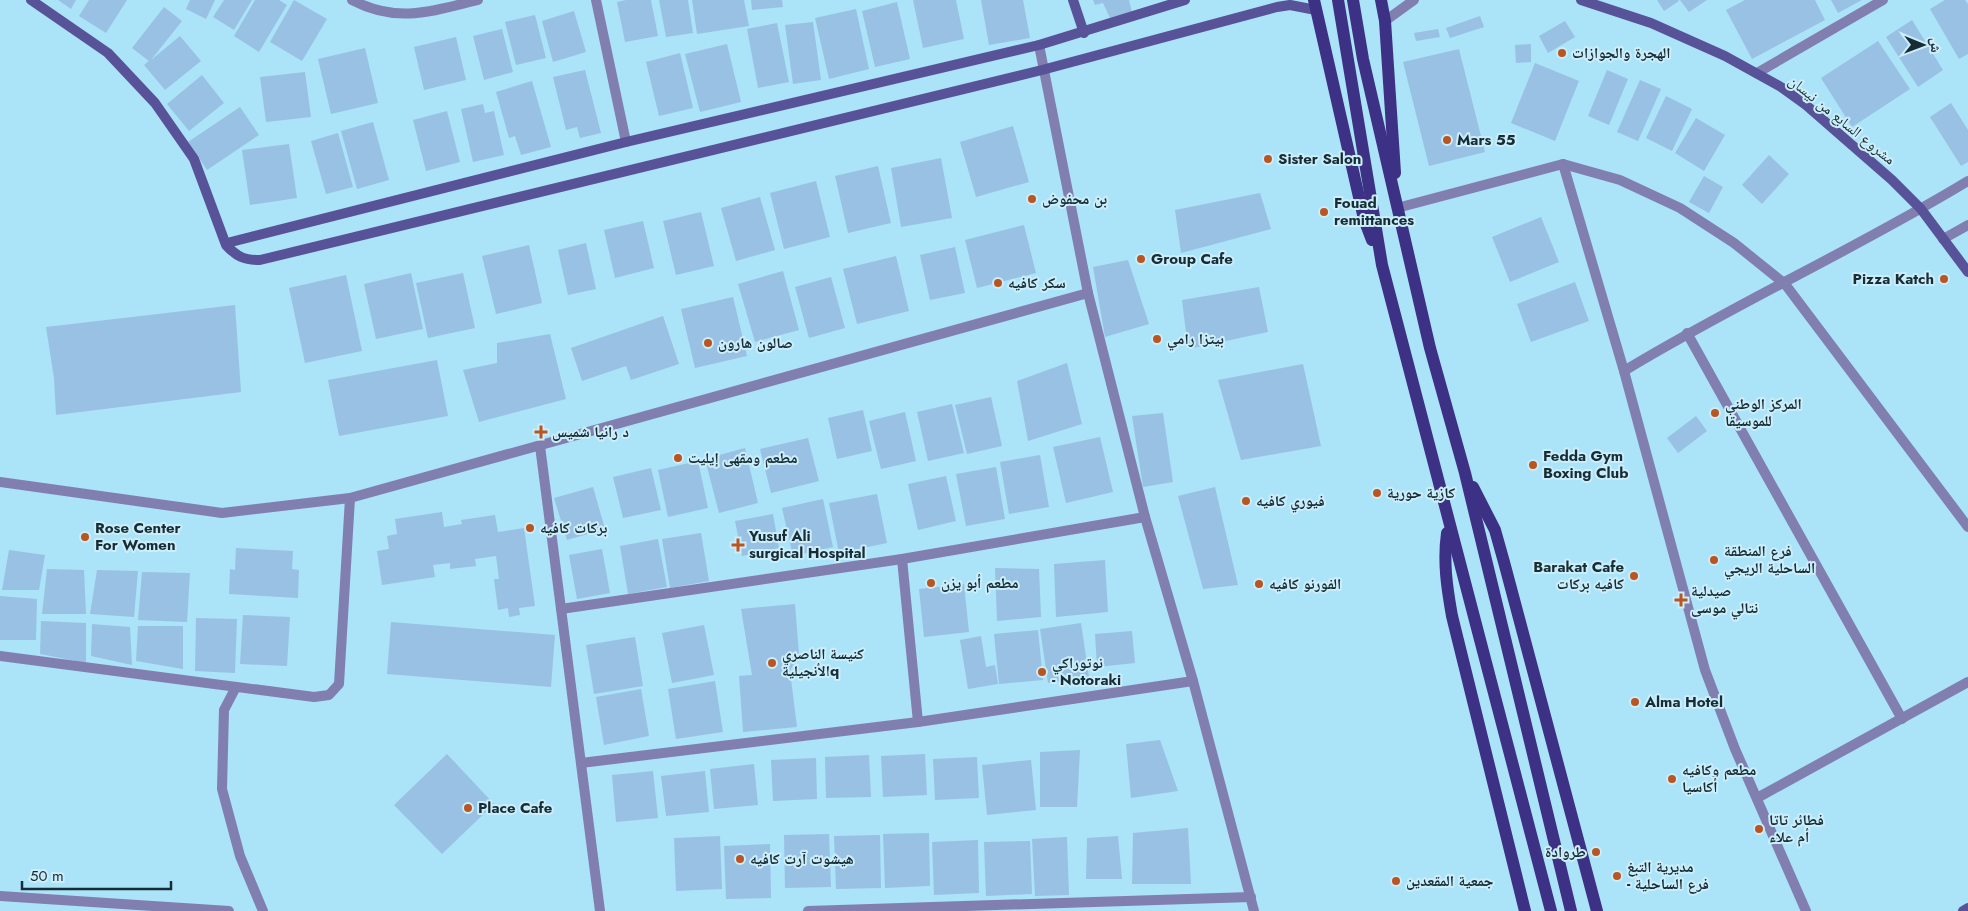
<svg xmlns="http://www.w3.org/2000/svg" width="1968" height="911" font-family="Jost,'Noto Naskh Arabic',sans-serif">
  <rect width="100%" height="100%" fill="#abe3f9"/>
  <g fill="#99c1e3">
    <path d="M58,0H76L71,9Z"/>
    <path d="M89,0H127L106,33L79,16Z"/>
    <path d="M190,0H215L206,19L186,9Z"/>
    <path d="M224,0H252L234,30L213,17Z"/>
    <path d="M255,0H279L287,5L259,52L234,36Z"/>
    <path d="M294,0L327,19L302,61L270,42Z"/>
    <path d="M626,0H651L658,36L625,42L617,2Z"/>
    <path d="M659,0H688L693,33L666,37Z"/>
    <path d="M692,0H744L749,26L697,34Z"/>
    <path d="M751,0H782L783,7L752,10Z"/>
    <path d="M913,0H956L964,39L923,48Z"/>
    <path d="M981,0H1023L1030,38L989,45Z"/>
    <path d="M1093,0H1129L1132,12L1110,18L1103,3L1095,5Z"/>
    <path d="M1657,0H1678L1679,1L1664,11Z"/>
    <path d="M1680,0H1707L1689,12Z"/>
    <path d="M1745,0H1815L1825,20L1752,59L1726,10Z"/>
    <path d="M1831,0H1862L1838,13Z"/>
    <path d="M1945,0H1965L1968,4V54L1959,59L1930,9Z"/>
    <path d="M897,2L910,59L875,67L862,11Z"/>
    <path d="M164,7L182,21L151,60L180,36L201,61L165,90L144,65L149,61L132,48Z"/>
    <path d="M856,9L869,69L829,79L815,18Z"/>
    <path d="M574,11L586,52L553,62L542,21Z"/>
    <path d="M535,15L546,58L516,65L505,22Z"/>
    <path d="M1480,16L1484,27L1450,38L1446,28Z"/>
    <path d="M1912,20L1943,70L1918,87L1886,37Z"/>
    <path d="M1565,21L1575,37L1548,53L1539,36Z"/>
    <path d="M813,22L821,80L793,84L785,25Z"/>
    <path d="M777,23L789,82L758,88L747,29Z"/>
    <path d="M502,29L513,72L484,80L473,36Z"/>
    <path d="M1438,29L1440,37L1416,41L1414,33Z"/>
    <path d="M456,37L466,80L424,90L414,47Z"/>
    <path d="M1878,41L1910,89L1852,127L1821,78Z"/>
    <path d="M727,44L741,102L700,112L685,54Z"/>
    <path d="M1531,44V62L1516,63L1515,45Z"/>
    <path d="M365,48L378,103L331,114L318,59Z"/>
    <path d="M1459,49L1485,152L1429,166L1403,62Z"/>
    <path d="M680,53L693,108L659,116L646,62Z"/>
    <path d="M1535,63L1579,81L1555,141L1511,123Z"/>
    <path d="M585,70L601,133L580,138L577,127L566,130L553,77Z"/>
    <path d="M1607,70L1628,79L1609,125L1588,116Z"/>
    <path d="M305,72L311,117L266,122L260,77Z"/>
    <path d="M202,75L224,103L189,131L167,104Z"/>
    <path d="M1640,80L1661,89L1638,141L1617,132Z"/>
    <path d="M532,81L551,147L521,155L515,136L509,138L496,92Z"/>
    <path d="M1666,96L1692,109L1672,151L1646,138Z"/>
    <path d="M1951,103L1968,130V162L1961,166L1930,117Z"/>
    <path d="M483,104L485,113L494,111L504,155L473,162L461,109Z"/>
    <path d="M240,107L259,135L207,170L188,142Z"/>
    <path d="M447,111L460,162L426,171L413,120Z"/>
    <path d="M1696,118L1725,135L1704,171L1675,153Z"/>
    <path d="M373,122L389,180L357,189L341,131Z"/>
    <path d="M1013,126L1029,182L976,197L960,142Z"/>
    <path d="M338,133L353,187L326,194L311,141Z"/>
    <path d="M289,144L297,198L250,205L242,150Z"/>
    <path d="M1769,155L1789,174L1762,204L1742,185Z"/>
    <path d="M941,158L952,218L901,227L891,168Z"/>
    <path d="M878,166L891,223L848,233L835,176Z"/>
    <path d="M1704,176L1723,187L1709,213L1689,202Z"/>
    <path d="M816,181L830,237L784,249L770,193Z"/>
    <path d="M1260,193L1271,229L1181,253L1175,210Z"/>
    <path d="M760,197L775,250L736,261L721,208Z"/>
    <path d="M701,212L714,266L676,275L663,221Z"/>
    <path d="M1541,217L1559,262L1510,282L1492,237Z"/>
    <path d="M643,221L654,268L615,278L604,230Z"/>
    <path d="M1024,225L1036,273L977,288L965,240Z"/>
    <path d="M586,243L596,289L568,295L558,250Z"/>
    <path d="M529,245L542,303L496,314L482,256Z"/>
    <path d="M955,247L965,293L930,300L920,255Z"/>
    <path d="M896,256L909,311L857,324L843,269Z"/>
    <path d="M1128,260L1149,324L1105,337L1093,267Z"/>
    <path d="M783,271L799,330L755,342L738,284Z"/>
    <path d="M411,273L423,329L376,339L364,284Z"/>
    <path d="M463,273L475,328L428,338L416,283Z"/>
    <path d="M346,275L362,351L305,363L289,288Z"/>
    <path d="M831,277L845,328L809,338L795,287Z"/>
    <path d="M1575,282L1589,321L1531,342L1517,304Z"/>
    <path d="M1259,287L1268,332L1188,349L1182,300Z"/>
    <path d="M733,297L747,356L695,368L681,309Z"/>
    <path d="M235,305L241,392L56,415L54,378L46,327Z"/>
    <path d="M663,316L679,364L631,380L626,366L582,381L571,348Z"/>
    <path d="M550,334L566,399L479,422L463,370L497,363V343Z"/>
    <path d="M437,360L448,416L339,436L328,380Z"/>
    <path d="M1067,363L1082,424L1028,441L1017,381Z"/>
    <path d="M1303,364L1321,446L1241,460L1218,380Z"/>
    <path d="M991,397L1002,446L967,454L955,405Z"/>
    <path d="M952,404L964,453L928,461L917,412Z"/>
    <path d="M863,410L872,451L837,459L828,418Z"/>
    <path d="M905,412L916,461L881,469L869,421Z"/>
    <path d="M1163,413L1173,482L1143,487L1132,416Z"/>
    <path d="M1696,416L1707,431L1678,453L1667,438Z"/>
    <path d="M1100,437L1113,492L1066,503L1053,447Z"/>
    <path d="M808,438L819,481L771,493L760,449Z"/>
    <path d="M745,448L758,503L719,513L705,459Z"/>
    <path d="M1040,455L1049,507L1009,514L1000,462Z"/>
    <path d="M698,461L708,508L668,517L658,470Z"/>
    <path d="M996,467L1005,519L966,526L956,474Z"/>
    <path d="M651,468L661,510L623,518L613,477Z"/>
    <path d="M946,476L956,521L918,530L908,484Z"/>
    <path d="M593,487L605,529L567,540L554,498Z"/>
    <path d="M1215,487L1238,585L1203,589L1178,496Z"/>
    <path d="M877,494L887,543L839,553L829,503Z"/>
    <path d="M823,499L833,547L793,556L782,508Z"/>
    <path d="M442,512L444,527L462,524L461,520L495,515L498,532L524,528L535,606L519,608L520,615L509,617L508,608L498,610L494,579H499L496,556L475,559L476,566L450,569V563L433,565L435,577L382,585L377,551L389,549L387,536L397,534L395,519Z"/>
    <path d="M773,514L779,548L742,556L735,521Z"/>
    <path d="M701,533L709,581L670,588L662,539Z"/>
    <path d="M658,539L667,587L628,594L620,546Z"/>
    <path d="M236,548L293,551L292,569L299,570L298,598L229,594L230,569L235,570Z"/>
    <path d="M602,549L610,593L577,599L569,555Z"/>
    <path d="M9,550L45,555L39,590H2Z"/>
    <path d="M1105,560L1108,612L1056,617L1054,564Z"/>
    <path d="M995,568L1039,569L1041,617L997,621Z"/>
    <path d="M47,569L84,570L86,614H42Z"/>
    <path d="M97,570L138,571L134,617L90,614Z"/>
    <path d="M142,572L190,573L187,622L138,620Z"/>
    <path d="M964,584L969,632L924,637L919,589Z"/>
    <path d="M0,596L37,599L36,640H0Z"/>
    <path d="M795,604L799,654L790,671L797,727L743,732L739,676L752,675L741,609Z"/>
    <path d="M243,615L290,617L287,666L240,664Z"/>
    <path d="M196,618L237,619L235,673L195,671Z"/>
    <path d="M41,621L86,623V663L40,654Z"/>
    <path d="M391,622L555,635L551,687L387,674Z"/>
    <path d="M1081,623L1089,677L1048,683L1040,629Z"/>
    <path d="M92,624L130,627L132,665L91,656Z"/>
    <path d="M704,625L714,675L672,683L662,633Z"/>
    <path d="M138,626H183V669L136,661Z"/>
    <path d="M1038,630L1043,680L999,684L994,634Z"/>
    <path d="M1132,631L1135,663L1097,667L1095,634Z"/>
    <path d="M981,636L986,667L995,665L998,684L968,689L960,640Z"/>
    <path d="M635,637L643,686L594,694L586,645Z"/>
    <path d="M715,681L723,732L676,739L668,689Z"/>
    <path d="M641,689L649,736L604,745L596,697Z"/>
    <path d="M1160,740L1178,791L1131,798L1126,744Z"/>
    <path d="M1080,750L1077,807H1040V752Z"/>
    <path d="M447,754L494,804L442,854L394,805Z"/>
    <path d="M925,754L927,795L883,797L881,756Z"/>
    <path d="M869,755L871,797L826,798L825,757Z"/>
    <path d="M977,757L979,798L935,800L933,759Z"/>
    <path d="M816,758L817,799L773,801L771,760Z"/>
    <path d="M1031,760L1036,810L987,815L982,765Z"/>
    <path d="M754,764L758,805L714,809L710,769Z"/>
    <path d="M653,771L658,818L616,822L612,775Z"/>
    <path d="M705,771L709,812L666,816L661,776Z"/>
    <path d="M1188,828L1191,884H1132L1133,833Z"/>
    <path d="M929,833L930,886L885,888L883,834Z"/>
    <path d="M829,834L831,887L785,888L784,835Z"/>
    <path d="M880,835L881,888L836,889L834,836Z"/>
    <path d="M720,836L722,889L676,891L674,838Z"/>
    <path d="M1118,836L1122,879H1086L1087,838Z"/>
    <path d="M1067,837L1069,895L1035,896L1032,839Z"/>
    <path d="M978,840L979,893L934,895L932,842Z"/>
    <path d="M1030,841L1032,894L986,896L984,842Z"/>
    <path d="M770,844L771,898L726,899L724,846Z"/>
  </g>
  <g fill="none" stroke-linecap="round" stroke-linejoin="round">
    <g stroke="#807faf" stroke-width="10">
      <path d="M352,0C398,24 432,11 478,0"/>
      <path d="M596,0L626,142"/>
      <path d="M1385,21L1414,0"/>
      <path d="M1039,45L1088,293L1145,517L1193,681L1254,911"/>
      <path d="M1757,73L1883,0"/>
      <path d="M1563,164L1624,371L1705,670L1735,749L1806,911"/>
      <path d="M1397,208L1563,164L1620,180L1680,208L1734,243L1785,284L1968,527"/>
      <path d="M1943,239L1968,225"/>
      <path d="M1687,333L1902,719"/>
      <path d="M1624,371C1736,303 1856,249 1968,181"/>
      <path d="M540,446L600,911"/>
      <path d="M0,482L222,513L350,498L1088,293"/>
      <path d="M902,559L918,722"/>
      <path d="M561,609L902,559L1145,517"/>
      <path d="M0,656L314,697L329,695L339,684L350,498"/>
      <path d="M236,687L224,710L222,789L240,856L263,911"/>
      <path d="M581,763L918,722L1193,681"/>
      <path d="M1757,798L1968,682"/>
      <path d="M0,896L229,911"/>
      <path d="M808,911L1251,897"/>
    </g>
    <g stroke="#585398" stroke-width="10">
      <path d="M31,0L108,53L155,103L194,159L226,245C237,257 244,260 260,260L1042,70L1277,7L1290,5L1316,10"/>
      <path d="M1073,0L1084,33"/>
      <path d="M1581,0L1651,23L1725,56L1781,87L1806,105L1892,180L1921,209L1968,272"/>
      <path d="M227,243L626,142L1039,45L1185,0"/>
      <path d="M1963,911L1968,908"/>
    </g>
    <g stroke="#3d3186" stroke-width="12">
      <path d="M1314,0L1364,219L1372,240"/>
      <path d="M1338,0L1382,265L1551,911"/>
      <path d="M1353,0L1363,59L1430,348L1465,473L1571,911"/>
      <path d="M1381,0L1385,21L1395,173"/>
      <path d="M1473,487L1495,530L1504,562L1597,911"/>
      <path d="M1447,533C1443,562 1447,588 1452,616L1525,911"/>
    </g>
  </g>
  <g fill="#b95521" stroke="#ccedfa" stroke-width="2">
    <circle cx="1562" cy="53" r="5"/>
    <circle cx="1447" cy="140" r="5"/>
    <circle cx="1268" cy="159" r="5"/>
    <circle cx="1032" cy="199" r="5"/>
    <circle cx="1324" cy="212" r="5"/>
    <circle cx="1141" cy="259" r="5"/>
    <circle cx="1944" cy="279" r="5"/>
    <circle cx="998" cy="283" r="5"/>
    <circle cx="1157" cy="339" r="5"/>
    <circle cx="708" cy="343" r="5"/>
    <circle cx="1715" cy="413" r="5"/>
    <path d="M538.5 424.5h5v5h5v5h-5v5h-5v-5h-5v-5h5z"/>
    <circle cx="678" cy="458" r="5"/>
    <circle cx="1533" cy="465" r="5"/>
    <circle cx="1377" cy="493" r="5"/>
    <circle cx="1246" cy="501" r="5"/>
    <circle cx="530" cy="528" r="5"/>
    <circle cx="85" cy="537" r="5"/>
    <path d="M735.5 537.5h5v5h5v5h-5v5h-5v-5h-5v-5h5z"/>
    <circle cx="1714" cy="560" r="5"/>
    <circle cx="1634" cy="576" r="5"/>
    <circle cx="931" cy="583" r="5"/>
    <circle cx="1259" cy="584" r="5"/>
    <path d="M1678.5 592.5h5v5h5v5h-5v5h-5v-5h-5v-5h5z"/>
    <circle cx="772" cy="663" r="5"/>
    <circle cx="1042" cy="672" r="5"/>
    <circle cx="1635" cy="702" r="5"/>
    <circle cx="1672" cy="779" r="5"/>
    <circle cx="468" cy="808" r="5"/>
    <circle cx="1759" cy="829" r="5"/>
    <circle cx="1596" cy="852" r="5"/>
    <circle cx="740" cy="859" r="5"/>
    <circle cx="1617" cy="876" r="5"/>
    <circle cx="1396" cy="881" r="5"/>
  </g>
  <g text-anchor="middle" dominant-baseline="central" stroke-width="4" stroke-linejoin="round" paint-order="stroke">
    <g font-size="15" font-weight="bold" fill="#162d35" stroke="#ccedfa" text-anchor="start">
      <text x="1572" y="53">الهجرة والجوازات</text>
      <text x="1457" y="140">Mars 55</text>
      <text x="1278" y="159">Sister Salon</text>
      <text x="1042" y="199">بن محفوض</text>
      <text x="1334" y="203">Fouad<tspan x="1334" dy="17">remittances</tspan></text>
      <text x="1151" y="259">Group Cafe</text>
      <text x="1934" y="279" text-anchor="end">Pizza Katch</text>
      <text x="1008" y="283">سكر كافيه</text>
      <text x="1167" y="339">بيتزا رامي</text>
      <text x="718" y="343">صالون هارون</text>
      <text x="1725" y="404">المركز الوطني<tspan x="1725" dy="17">للموسيقا</tspan></text>
      <text x="552" y="432">د رانيا شميس</text>
      <text x="1543" y="456">Fedda Gym<tspan x="1543" dy="17">Boxing Club</tspan></text>
      <text x="688" y="458">مطعم ومقهى إيليت</text>
      <text x="1387" y="493">كازية حورية</text>
      <text x="1256" y="501">فيوري كافيه</text>
      <text x="95" y="528">Rose Center<tspan x="95" dy="17">For Women</tspan></text>
      <text x="540" y="528">بركات كافيه</text>
      <text x="749" y="536">Yusuf Ali<tspan x="749" dy="17">surgical Hospital</tspan></text>
      <text x="1724" y="551">فرع المنطقة<tspan x="1724" dy="17">الساحلية الريجي</tspan></text>
      <text x="1624" y="567" text-anchor="end">Barakat Cafe<tspan x="1624" dy="17">كافيه بركات</tspan></text>
      <text x="941" y="583">مطعم أبو يزن</text>
      <text x="1269" y="584">الفورنو كافيه</text>
      <text x="1691" y="591">صيدلية<tspan x="1691" dy="17">نتالي موسى</tspan></text>
      <text x="782" y="654">كنيسة الناصري<tspan x="782" dy="17">الأنجيليةq</tspan></text>
      <text x="1052" y="663">نوتوراكي<tspan x="1052" dy="17">- Notoraki</tspan></text>
      <text x="1645" y="702">Alma Hotel</text>
      <text x="1682" y="770">مطعم وكافيه<tspan x="1682" dy="17">أكاسيا</tspan></text>
      <text x="478" y="808">Place Cafe</text>
      <text x="1769" y="820">فطائر تاتا<tspan x="1769" dy="17">أم علاء</tspan></text>
      <text x="1586" y="852" text-anchor="end">طروادة</text>
      <text x="750" y="859">هيشوت آرت كافيه</text>
      <text x="1627" y="867">مديرية التبغ<tspan x="1627" dy="17">- فرع الساحلية</tspan></text>
      <text x="1406" y="881">جمعية المقعدين</text>
    </g>
    <g font-size="15" fill="#162d35" stroke="#ccedfa">
      <text transform="translate(1842 120) rotate(39)">مشروع السابع من نيسان</text>
    </g>
  </g>
  <g transform="translate(1923 45) rotate(91)" stroke="#ccedfa" stroke-width="4" paint-order="stroke">
  <path d="M0-4L9 19L0 12L-9 19Z" fill="#162d35"/>
  <text y="-8" font-size="14" font-weight="bold" text-anchor="middle" fill="#162d35">ش</text>
  </g>
  <path d="M22 881v8h149v-8" fill="none" stroke="#162d35" stroke-width="2.5"/>
  <text x="30" y="881" font-size="15" fill="#162d35" stroke="#ccedfa" stroke-width="4" paint-order="stroke">50 m</text>
</svg>
